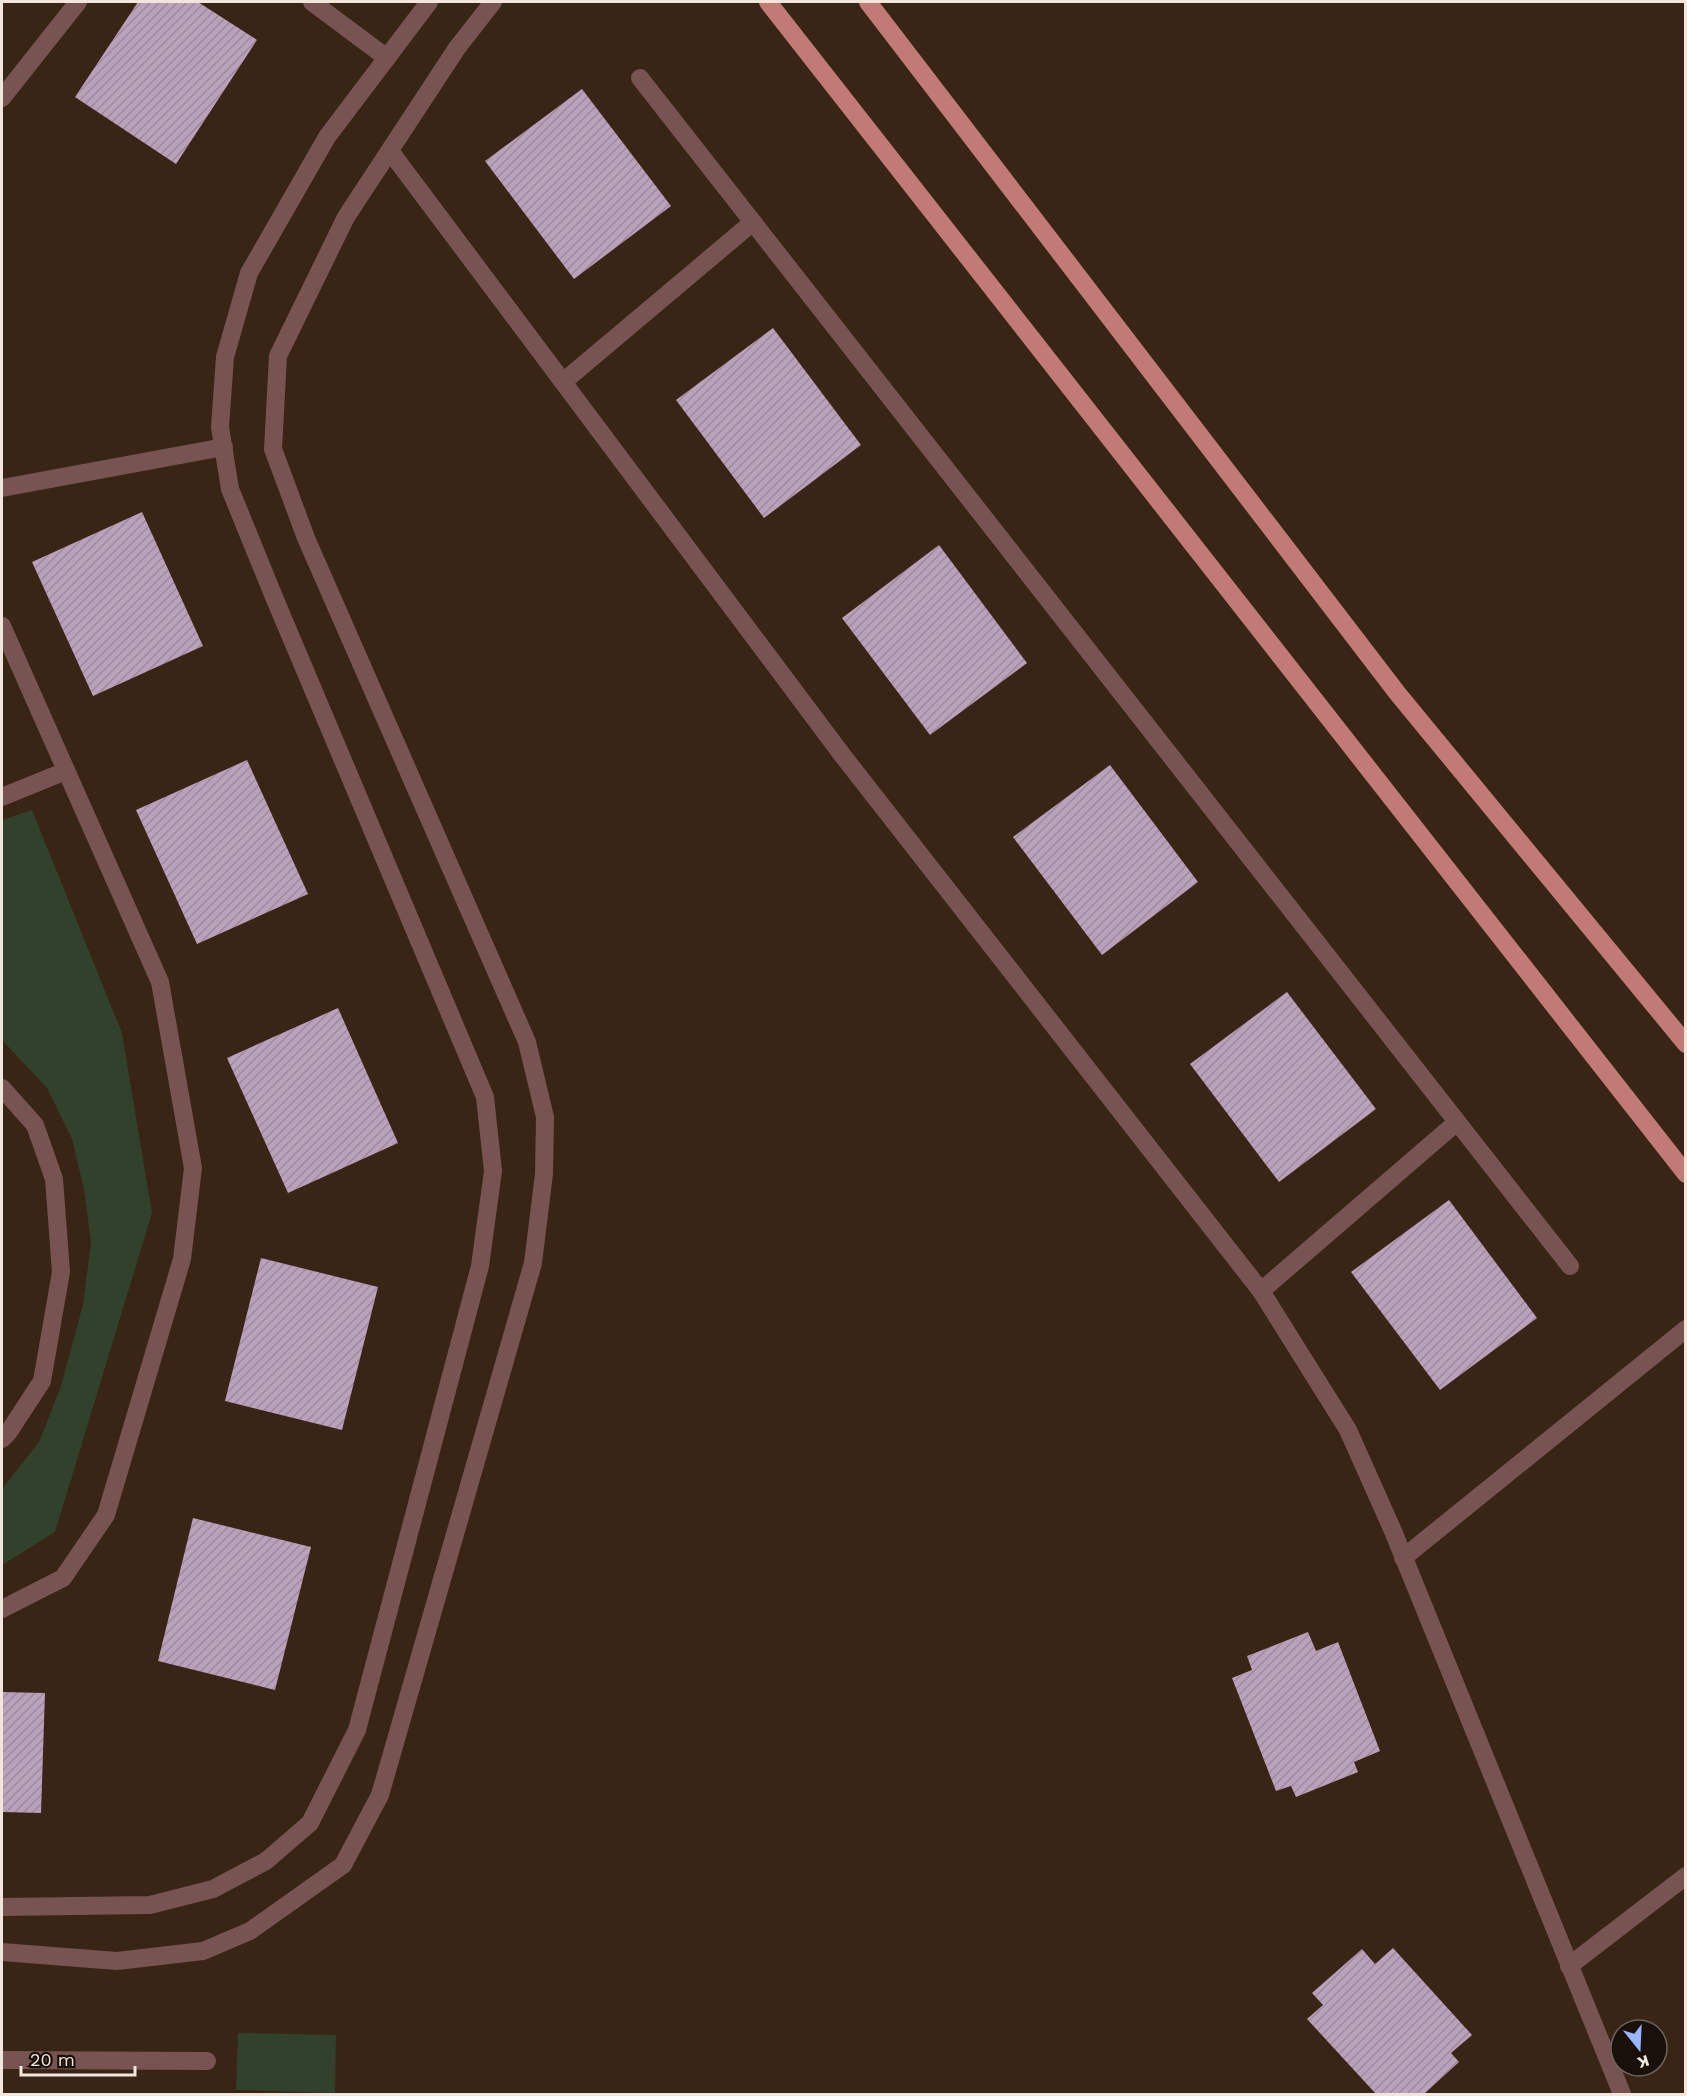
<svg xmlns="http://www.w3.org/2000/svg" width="1687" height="2096" font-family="'Work Sans',sans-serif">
  <defs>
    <pattern id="building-hatch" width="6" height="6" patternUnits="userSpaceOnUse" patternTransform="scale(1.5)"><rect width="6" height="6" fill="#baa1bb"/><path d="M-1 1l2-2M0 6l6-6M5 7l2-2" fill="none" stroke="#9e8a9d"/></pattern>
  </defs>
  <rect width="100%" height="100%" fill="#382516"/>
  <g fill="#31412b">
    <path d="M32,810L122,1033L152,1213L55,1532L2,1565V1489L39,1442L60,1389L83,1305L91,1242L84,1189L72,1139L47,1088L2,1040V820Z"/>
    <path d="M238,2033L336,2035L335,2093L236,2090Z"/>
  </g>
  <g fill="url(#building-hatch)">
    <path d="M138,2H198L257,40L176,164L75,97Z"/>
    <path d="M582,89L671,206L574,279L485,161Z"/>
    <path d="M773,328L861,445L764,518L676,400Z"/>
    <path d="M142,512L203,646L93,696L32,562Z"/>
    <path d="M939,545L1027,663L930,735L842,618Z"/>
    <path d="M247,760L308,894L197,944L136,810Z"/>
    <path d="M1110,765L1198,882L1102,955L1013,837Z"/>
    <path d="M1287,992L1376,1109L1279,1182L1190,1064Z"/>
    <path d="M338,1008L398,1143L288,1193L227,1058Z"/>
    <path d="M1449,1200L1537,1318L1440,1390L1351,1272Z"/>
    <path d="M261,1258L378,1287L342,1430L225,1401Z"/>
    <path d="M193,1518L311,1547L275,1690L158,1661Z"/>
    <path d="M1308,1632L1316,1651L1338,1642L1380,1751L1354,1762L1358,1772L1296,1797L1291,1786L1276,1791L1232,1678L1252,1670L1247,1656Z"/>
    <path d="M2,1692L45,1693L41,1813L2,1812Z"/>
    <path d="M1393,1948L1472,2035L1451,2053L1459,2062L1424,2094H1376L1307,2019L1323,2005L1312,1993L1362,1949L1375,1964Z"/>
  </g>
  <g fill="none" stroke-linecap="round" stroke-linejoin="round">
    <g stroke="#775351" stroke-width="18">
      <path d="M312,2L387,58"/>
      <path d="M640,78L1570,1266"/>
      <path d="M2,98L78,2"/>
      <path d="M390,151L843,756L1261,1291L1348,1430L1393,1531L1622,2094"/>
      <path d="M563,382L753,222"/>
      <path d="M2,488L224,447"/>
      <path d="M2,626L160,982L193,1168L182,1259L106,1515L63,1578L2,1609"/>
      <path d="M2,797L66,771"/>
      <path d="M2,1088L35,1125L54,1179L61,1272L42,1381L8,1433L2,1439"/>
      <path d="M1261,1291L1457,1122"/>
      <path d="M1403,1558L1686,1329"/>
      <path d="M2,1907L150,1905L213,1889L266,1861L310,1823L357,1730L480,1266L493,1171L485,1097L274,597L230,489L220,427L225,357L249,273L327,137L429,2"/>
      <path d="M2,1952L117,1961L203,1951L250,1931L343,1865L380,1795L533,1263L544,1174L545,1117L527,1042L306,538L273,449L278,356L346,217L457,48L493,2"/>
      <path d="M1569,1966L1686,1876"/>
      <path d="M2,2060L207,2061"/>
    </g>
    <g stroke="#c27a76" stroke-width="18">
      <path d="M768,2L1686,1174"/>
      <path d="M868,2L1398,694L1686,1044"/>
    </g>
  </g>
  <rect width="1687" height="2096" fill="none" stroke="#f2e5db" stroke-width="6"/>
  <g transform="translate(1639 2048) rotate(162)"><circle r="28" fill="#19100a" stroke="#70655e" stroke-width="1.5"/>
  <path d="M0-4.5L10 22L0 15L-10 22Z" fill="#97b6fd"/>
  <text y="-9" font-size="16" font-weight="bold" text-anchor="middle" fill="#f2e5db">K</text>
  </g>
  <path d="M21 2066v9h114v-9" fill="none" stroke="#f2e5db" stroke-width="3"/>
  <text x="30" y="2066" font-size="18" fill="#f2e5db" stroke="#19100a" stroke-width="4.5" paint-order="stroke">20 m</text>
</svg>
